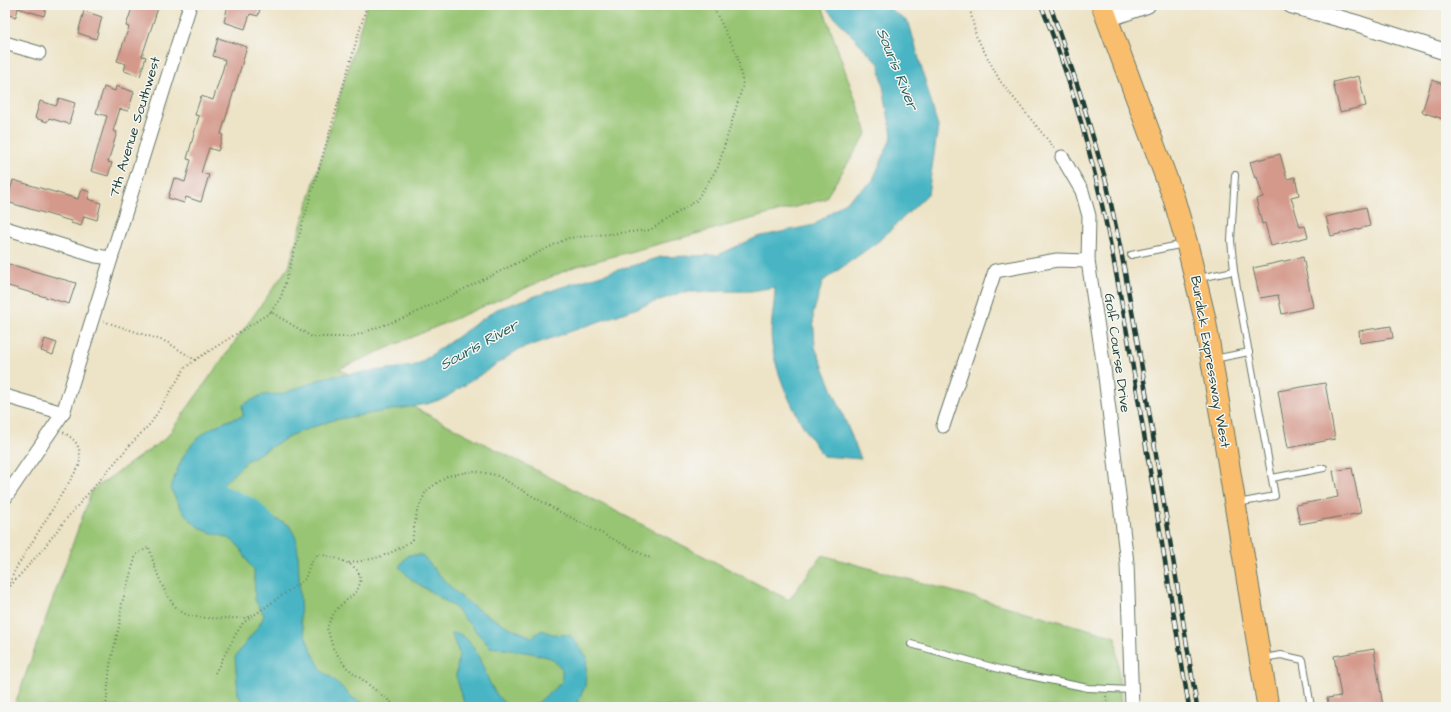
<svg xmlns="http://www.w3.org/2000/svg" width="1451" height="712" font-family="'Architects Daughter',sans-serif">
  <rect width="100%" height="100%" fill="#f6f6f2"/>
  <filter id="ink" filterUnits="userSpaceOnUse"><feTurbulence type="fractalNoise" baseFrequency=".025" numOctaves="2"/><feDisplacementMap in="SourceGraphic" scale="8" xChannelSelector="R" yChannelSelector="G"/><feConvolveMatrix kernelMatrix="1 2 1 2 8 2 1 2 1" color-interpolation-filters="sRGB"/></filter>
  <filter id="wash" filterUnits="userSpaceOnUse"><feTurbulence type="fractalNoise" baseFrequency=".012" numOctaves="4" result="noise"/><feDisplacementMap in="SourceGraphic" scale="16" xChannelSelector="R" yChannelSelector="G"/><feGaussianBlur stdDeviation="0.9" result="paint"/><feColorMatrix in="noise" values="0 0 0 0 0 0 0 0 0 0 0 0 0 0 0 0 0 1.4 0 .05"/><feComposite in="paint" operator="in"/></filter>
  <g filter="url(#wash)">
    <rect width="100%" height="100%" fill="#ede3c6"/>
    <path fill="#98c573" stroke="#5c8154" d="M367,5H822L867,133L825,199L574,267L339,369L789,600L822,555L1116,637L1121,707H14L92,490L166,438L289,266Z"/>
    <g fill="#48b5c4" stroke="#34797c">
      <path d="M823,5H885L909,23L938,127L928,194L880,240L823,281L813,314L815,347L861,459L823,456C800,425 778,384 772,345C769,327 775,306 775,287L751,291L683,292L518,350L445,398L427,404L333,420L294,434L248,460L221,486L239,503L289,525L296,538L298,553L301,623L311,650L322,671L332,678L353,698L369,707H244L238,694L235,657L260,624L264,615L255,600L254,570C245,561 244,549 233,541C227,536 216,535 209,532C189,525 180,508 171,489C182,447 200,427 243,416L242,405L262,395L282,394L326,377L413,366L421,362L497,309L565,286L661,257L718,255L757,237L814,225L872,182L892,136L879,64Z"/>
      <path d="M408,555H422C434,568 446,584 460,596C480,613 507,627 532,637L542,630L552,634L570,635L587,657L585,687L575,707H533L562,682V669L551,658L531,653L490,647L453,606L412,580L399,567Z"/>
      <path d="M451,633C455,634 460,633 463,636C485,652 485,695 511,707H468L465,705L456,676L459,653Z"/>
    </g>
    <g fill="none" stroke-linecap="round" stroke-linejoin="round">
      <path stroke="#48b5c4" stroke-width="20" d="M215,490L221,495L251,508L271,529"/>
    </g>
    <g id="blocks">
      <g fill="#d4998b">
        <path d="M5,5H47L44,16L18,8L16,17L5,14Z"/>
        <path d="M133,5H159L142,56L146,57L140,76L124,71L126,64L117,61L129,27L126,26Z"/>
        <path d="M228,5H261L258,16L250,14L245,29L224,22Z"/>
        <path d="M84,11L102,17L96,39L78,33Z"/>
        <path d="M218,38L247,47L221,134L223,135L218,151L209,148L201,173L209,175L201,202L186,197L184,203L168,198L174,178L185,182L191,160L187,159L199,116L195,115L201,96L213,100L223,69L225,60L213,56Z"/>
        <path d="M1359,76L1366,106L1340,112L1333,82Z"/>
        <path d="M1432,80L1446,85V120L1422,112Z"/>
        <path d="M116,86L134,92L128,111L120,109L113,131L117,132L108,162L112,163L108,176L91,171L107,116L96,113L104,87L115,91Z"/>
        <path d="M59,98L75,103L69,124L49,118L47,122L35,118L40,101L56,106Z"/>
        <path d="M1280,154L1287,179L1295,177L1299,195L1291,197L1300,227L1305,226L1308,237L1271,246L1265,223L1262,224L1256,199L1263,197L1257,177L1255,178L1250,162Z"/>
        <path d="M13,180L78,199L81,189L90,192L88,199L101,203L97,220L84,216L81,226L71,223V221L7,202Z"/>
        <path d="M1366,207L1370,226L1331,236L1326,217Z"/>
        <path d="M1303,257L1313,307L1282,314L1278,295L1260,298L1253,268Z"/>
        <path d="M5,263L76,283L69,304L5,285Z"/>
        <path d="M1391,326L1393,338L1360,343L1359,331Z"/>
        <path d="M45,339L57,343L53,355L41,351Z"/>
        <path d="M1325,383L1335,439L1288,448L1278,391Z"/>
        <path d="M1352,468L1361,513L1300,524L1296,505L1338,497L1333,471Z"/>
        <path d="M1374,649L1383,707H1329L1327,698L1341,696L1334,656Z"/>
      </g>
    </g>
  </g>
  <g filter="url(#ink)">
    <use href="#blocks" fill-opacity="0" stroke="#677767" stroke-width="1"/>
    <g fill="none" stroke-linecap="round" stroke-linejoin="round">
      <defs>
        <g id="service">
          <path d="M1131,255L1184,244"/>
          <path d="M1234,271L1231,240L1235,175"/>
          <path d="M1199,278L1234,271L1275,496L1238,503"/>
          <path d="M1214,359L1249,352"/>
          <path d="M1272,478L1324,468"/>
          <path d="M911,644L1010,672L1088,688L1131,690"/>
          <path d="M1263,658L1281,655L1303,660L1311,707"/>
        </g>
        <g id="minor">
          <path d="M5,43L39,53"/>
          <path d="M1062,157L1082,191L1089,216L1088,261L1104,368L1127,563L1132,707"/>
          <path d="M5,228L96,256L111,258"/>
          <path d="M5,396L63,413"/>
          <path d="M943,426L995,271L1057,260L1088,261"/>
          <path d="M5,498L63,413L190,5"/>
        </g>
        <g id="tertiary">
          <path d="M1291,5L1359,24L1446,52"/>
          <path d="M1107,19L1147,5"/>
        </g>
        <path id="primary" d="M1102,5L1174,199L1187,244L1205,319L1268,707"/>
      </defs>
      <use href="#service" stroke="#677767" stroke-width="8"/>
      <use href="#minor" stroke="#677767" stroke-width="15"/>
      <use href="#tertiary" stroke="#677767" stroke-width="18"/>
      <use href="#primary" stroke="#677767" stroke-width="23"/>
      <g stroke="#677767" stroke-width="2" stroke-dasharray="1 3" stroke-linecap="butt">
        <path d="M969,5L976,36L1000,81L1055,149"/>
        <path d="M271,312L281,297L367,5"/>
        <path d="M195,360L271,312L312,337H351L409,316L568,238L650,230L696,201L718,167L743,85L737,54L712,5"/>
        <path d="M349,563C375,559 390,556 412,540L417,512L426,491L447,476L474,471L496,475L560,512L652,559"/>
        <path d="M8,587L15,570L79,466C82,449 78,441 63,432"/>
        <path d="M5,592L42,550L67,518L130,445L151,423L185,368L195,360L167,342L103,321"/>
        <path d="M215,673L236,634L243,623L305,579L310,564L318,554C332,557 368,564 359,586C356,595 344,601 338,608C333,613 330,621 327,628L333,648L346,667L397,707"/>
        <path d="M1106,696L1109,707"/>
        <path d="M106,707L110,665L120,622L122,603L136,555L149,547C154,566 167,609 188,615C206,620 228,618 247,618L254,614"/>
      </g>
      <use href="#service" stroke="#fff" stroke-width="6"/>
      <use href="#minor" stroke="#fff" stroke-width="13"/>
      <use href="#tertiary" stroke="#fff" stroke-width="16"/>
      <use href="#primary" stroke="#f9be6d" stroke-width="21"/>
      <defs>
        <g id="rail">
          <path d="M1041,5C1093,132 1117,269 1139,404C1156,505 1172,606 1189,707"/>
          <path d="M1050,5L1080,93L1107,185L1121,251L1139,350L1197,707"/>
        </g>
      </defs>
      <use href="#rail" stroke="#1f3d34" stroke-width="4.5"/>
      <use href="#rail" stroke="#f6f6f2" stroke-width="3" stroke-dasharray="9" stroke-linecap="butt"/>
    </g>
  </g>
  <g text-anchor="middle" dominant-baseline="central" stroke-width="3" stroke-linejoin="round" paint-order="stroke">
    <g font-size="14" fill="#1f3d34" stroke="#f6f6f2">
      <text transform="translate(135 127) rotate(-73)">7th Avenue Southwest</text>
      <text transform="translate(1117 353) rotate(82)">Golf Course Drive</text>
      <text transform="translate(1210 362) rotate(80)">Burdick Expressway West</text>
    </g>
    <g font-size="15" font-style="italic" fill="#2b615f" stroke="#f6f6f2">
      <text transform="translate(897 69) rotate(68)">Souris River</text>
      <text transform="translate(479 345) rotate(-29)">Souris River</text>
    </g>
  </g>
  <rect width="1451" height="712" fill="none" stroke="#f6f6f2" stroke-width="20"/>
</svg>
